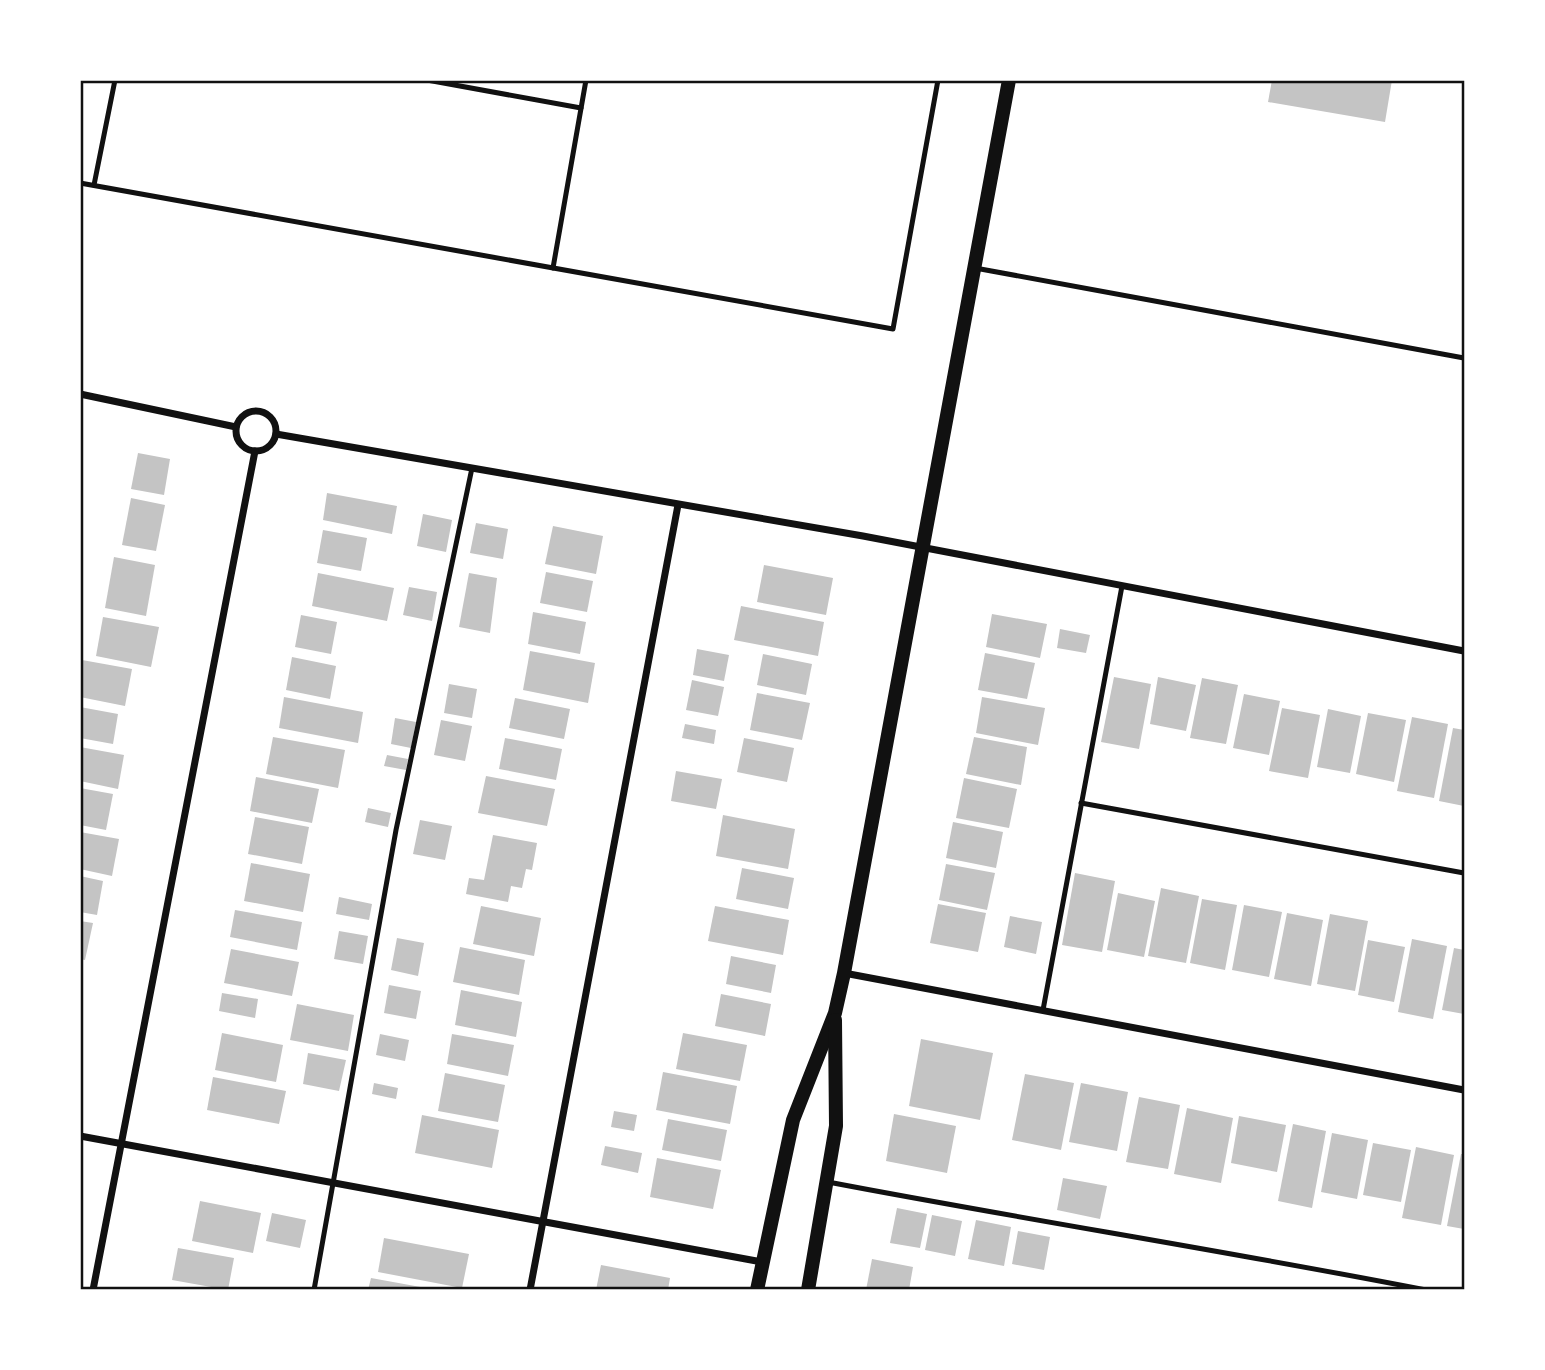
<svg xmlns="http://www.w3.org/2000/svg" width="1545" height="1370" font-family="Rubik,sans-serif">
  <rect width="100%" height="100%" fill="#fff"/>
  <g fill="#c4c4c4">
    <path d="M1272,80H1392L1385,122L1268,102Z"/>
    <path d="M138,453L170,459L164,495L131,489Z"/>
    <path d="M327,493L397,506L392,534L323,520Z"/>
    <path d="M131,498L165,505L156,551L122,545Z"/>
    <path d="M423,514L452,520L446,552L417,546Z"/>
    <path d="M476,523L508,529L503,559L470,553Z"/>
    <path d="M553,526L603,536L596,574L545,564Z"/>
    <path d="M323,530L367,538L361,571L317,563Z"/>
    <path d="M114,557L155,565L146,616L105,608Z"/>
    <path d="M764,565L833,578L826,615L757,602Z"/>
    <path d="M546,572L593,581L587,612L540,603Z"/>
    <path d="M318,573L394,588L387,621L312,606Z"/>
    <path d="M469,573L497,578L490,633L459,627Z"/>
    <path d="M409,587L437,592L432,621L403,615Z"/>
    <path d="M741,606L824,622L818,656L734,640Z"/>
    <path d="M533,612L586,622L580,654L528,644Z"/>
    <path d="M992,614L1047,624L1040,658L986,647Z"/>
    <path d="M301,615L337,622L331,654L295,647Z"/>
    <path d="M103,617L159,627L151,667L96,656Z"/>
    <path d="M1060,629L1090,635L1086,653L1057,648Z"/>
    <path d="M697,649L729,655L724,681L693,675Z"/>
    <path d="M530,651L595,663L588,703L523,690Z"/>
    <path d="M985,653L1035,663L1027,699L978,690Z"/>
    <path d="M763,654L812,664L806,695L757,685Z"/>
    <path d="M292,657L336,666L330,699L286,690Z"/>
    <path d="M82,660L132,669L125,706L80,697Z"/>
    <path d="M1114,677L1151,684L1139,749L1101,742Z"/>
    <path d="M1158,677L1196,685L1186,731L1150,724Z"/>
    <path d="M1202,678L1238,685L1226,744L1190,738Z"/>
    <path d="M692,680L724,687L718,716L686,710Z"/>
    <path d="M449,684L477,689L472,718L444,713Z"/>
    <path d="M757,693L810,703L802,740L750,730Z"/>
    <path d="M1244,694L1280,701L1269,755L1233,748Z"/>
    <path d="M284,697L363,712L358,743L279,728Z"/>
    <path d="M982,697L1045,708L1038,745L976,733Z"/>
    <path d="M515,698L570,709L564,739L509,728Z"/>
    <path d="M80,707L118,714L113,744L80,738Z"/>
    <path d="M1282,708L1320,715L1308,778L1269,771Z"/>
    <path d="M1328,709L1361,716L1350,773L1317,767Z"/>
    <path d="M1368,713L1406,720L1394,782L1356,774Z"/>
    <path d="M1412,717L1448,724L1434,798L1397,791Z"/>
    <path d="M395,718L416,722L411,748L391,744Z"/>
    <path d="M441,720L472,726L465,761L434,755Z"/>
    <path d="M685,724L716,730L714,744L682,738Z"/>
    <path d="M1453,728L1464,730V806L1439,801Z"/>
    <path d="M273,737L345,750L338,788L266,774Z"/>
    <path d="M974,737L1027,747L1021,785L966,774Z"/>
    <path d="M505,738L562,749L556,780L499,769Z"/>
    <path d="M744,738L794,748L787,782L737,772Z"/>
    <path d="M80,747L124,755L118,789L80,781Z"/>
    <path d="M387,755L408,759L406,770L384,766Z"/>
    <path d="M676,771L722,779L716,809L671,801Z"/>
    <path d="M486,776L555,789L547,826L478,813Z"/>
    <path d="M256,777L319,789L312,823L250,811Z"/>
    <path d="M964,778L1017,789L1009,828L956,818Z"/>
    <path d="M80,788L113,794L106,830L80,825Z"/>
    <path d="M368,808L391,813L388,827L365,822Z"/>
    <path d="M723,815L795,829L788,869L716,856Z"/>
    <path d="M255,817L309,827L302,864L248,854Z"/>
    <path d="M420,820L452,826L445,860L413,854Z"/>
    <path d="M953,822L1003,832L996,868L946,858Z"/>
    <path d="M80,832L119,839L112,876L80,869Z"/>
    <path d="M493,835L537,843L532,870L526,869L522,888L511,886L508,902L466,894L469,878L484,880Z"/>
    <path d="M251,863L310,874L303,912L244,901Z"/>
    <path d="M946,864L995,873L987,910L939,900Z"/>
    <path d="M742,868L794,878L788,909L736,899Z"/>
    <path d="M1075,873L1115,881L1102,952L1062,945Z"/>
    <path d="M80,876L103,881L97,915L80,912Z"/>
    <path d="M1161,888L1199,896L1186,963L1148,956Z"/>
    <path d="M1118,893L1155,901L1144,957L1107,950Z"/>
    <path d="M339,897L372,904L369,920L336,914Z"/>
    <path d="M1202,899L1237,905L1225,970L1190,963Z"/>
    <path d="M938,904L986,913L978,952L930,943Z"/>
    <path d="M1244,905L1282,912L1269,977L1232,970Z"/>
    <path d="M481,906L541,918L534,956L473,944Z"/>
    <path d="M715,906L789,920L783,955L708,941Z"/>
    <path d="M235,910L302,922L297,950L230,937Z"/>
    <path d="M1287,913L1323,920L1311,986L1274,979Z"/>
    <path d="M1330,914L1368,921L1355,991L1317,984Z"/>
    <path d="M1010,916L1042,922L1036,954L1004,947Z"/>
    <path d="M80,921L93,923L85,960L80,959Z"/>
    <path d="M339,931L368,936L363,964L334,959Z"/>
    <path d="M397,938L424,943L418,976L391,970Z"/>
    <path d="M1412,939L1447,946L1433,1019L1398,1012Z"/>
    <path d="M1368,940L1405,947L1394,1002L1358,995Z"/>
    <path d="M460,947L525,960L519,995L453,982Z"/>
    <path d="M1454,948L1464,950V1014L1442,1010Z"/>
    <path d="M231,949L299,962L292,996L224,983Z"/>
    <path d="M731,956L776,965L771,993L726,984Z"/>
    <path d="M389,985L421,991L416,1019L384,1013Z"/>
    <path d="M461,990L522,1002L516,1037L455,1025Z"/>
    <path d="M222,993L258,999L255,1018L219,1011Z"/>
    <path d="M721,994L771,1004L765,1036L715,1026Z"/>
    <path d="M297,1004L354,1015L348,1051L290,1040Z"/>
    <path d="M222,1033L283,1045L276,1082L215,1070Z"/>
    <path d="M683,1033L747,1045L740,1081L676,1069Z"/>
    <path d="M380,1034L409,1040L405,1061L376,1055Z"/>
    <path d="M452,1034L514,1045L508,1076L447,1064Z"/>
    <path d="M921,1039L993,1053L980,1120L909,1106Z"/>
    <path d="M308,1053L346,1060L339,1091L303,1084Z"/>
    <path d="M663,1072L737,1086L730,1124L656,1110Z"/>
    <path d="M445,1073L505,1085L498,1122L438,1111Z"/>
    <path d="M1025,1074L1074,1083L1061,1150L1012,1140Z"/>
    <path d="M213,1077L286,1091L279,1124L207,1110Z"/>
    <path d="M374,1083L398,1088L396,1099L372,1094Z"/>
    <path d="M1081,1083L1128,1092L1117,1151L1069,1142Z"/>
    <path d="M1139,1097L1180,1105L1168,1169L1126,1162Z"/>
    <path d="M1187,1108L1233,1118L1221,1183L1174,1174Z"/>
    <path d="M614,1111L637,1115L634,1131L611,1127Z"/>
    <path d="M894,1114L956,1126L947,1173L886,1161Z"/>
    <path d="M422,1115L499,1130L492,1168L415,1153Z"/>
    <path d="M1239,1116L1286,1125L1277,1172L1231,1163Z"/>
    <path d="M668,1119L727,1130L721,1161L662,1150Z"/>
    <path d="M1293,1124L1326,1131L1312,1208L1278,1201Z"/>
    <path d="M1332,1133L1368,1140L1357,1199L1321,1192Z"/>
    <path d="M1373,1143L1411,1150L1401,1202L1363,1195Z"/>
    <path d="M605,1146L642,1153L638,1173L601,1165Z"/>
    <path d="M1416,1147L1454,1155L1441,1225L1402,1218Z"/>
    <path d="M1461,1154H1464V1229L1447,1226Z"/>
    <path d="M657,1158L721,1170L713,1209L650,1197Z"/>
    <path d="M1063,1178L1107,1186L1100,1219L1057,1210Z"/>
    <path d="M200,1201L261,1213L253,1253L192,1241Z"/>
    <path d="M897,1208L927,1214L920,1248L890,1243Z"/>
    <path d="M272,1213L306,1220L300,1248L266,1241Z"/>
    <path d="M932,1215L962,1221L955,1256L925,1250Z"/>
    <path d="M976,1220L1011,1227L1004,1266L968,1259Z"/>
    <path d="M1018,1231L1050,1237L1044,1270L1012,1264Z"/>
    <path d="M384,1238L469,1254L462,1288L378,1272Z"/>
    <path d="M178,1248L234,1258L228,1290L172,1280Z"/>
    <path d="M872,1259L913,1267L909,1290H866Z"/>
    <path d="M601,1265L670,1278L668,1290H596Z"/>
    <path d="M371,1278L426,1288L425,1290H368Z"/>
  </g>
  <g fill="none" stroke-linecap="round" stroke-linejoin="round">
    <g stroke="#111" stroke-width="5">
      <path d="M427,80L581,108"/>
      <path d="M80,183L893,329L938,80"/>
      <path d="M94,185L115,80"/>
      <path d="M553,268L586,80"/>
      <path d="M975,268L1464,358"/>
      <path d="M1081,803L1464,873"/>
      <path d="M1043,1010L1122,586"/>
      <path d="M828,1182C1027,1220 1227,1251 1426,1290"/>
      <path d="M314,1290L396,830L472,468"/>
    </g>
    <g stroke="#111" stroke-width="7">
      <path d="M80,394L236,427"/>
      <circle cx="256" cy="431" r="20"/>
      <path d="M276,434L863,536L1464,651"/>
      <path d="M844,973L1464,1090"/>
      <path d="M80,1136L762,1262"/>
      <path d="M93,1290L255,451"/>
      <path d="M530,1290L678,505"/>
    </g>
    <g stroke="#111" stroke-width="14">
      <path d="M757,1290L793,1120L835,1013L844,973L1009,80"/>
      <path d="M808,1290L836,1126L835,1020"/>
    </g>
  </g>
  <rect width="1545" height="1370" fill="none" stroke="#ffffff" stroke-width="164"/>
  <rect x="82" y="82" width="1381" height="1206" fill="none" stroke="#111" stroke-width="2.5"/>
</svg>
